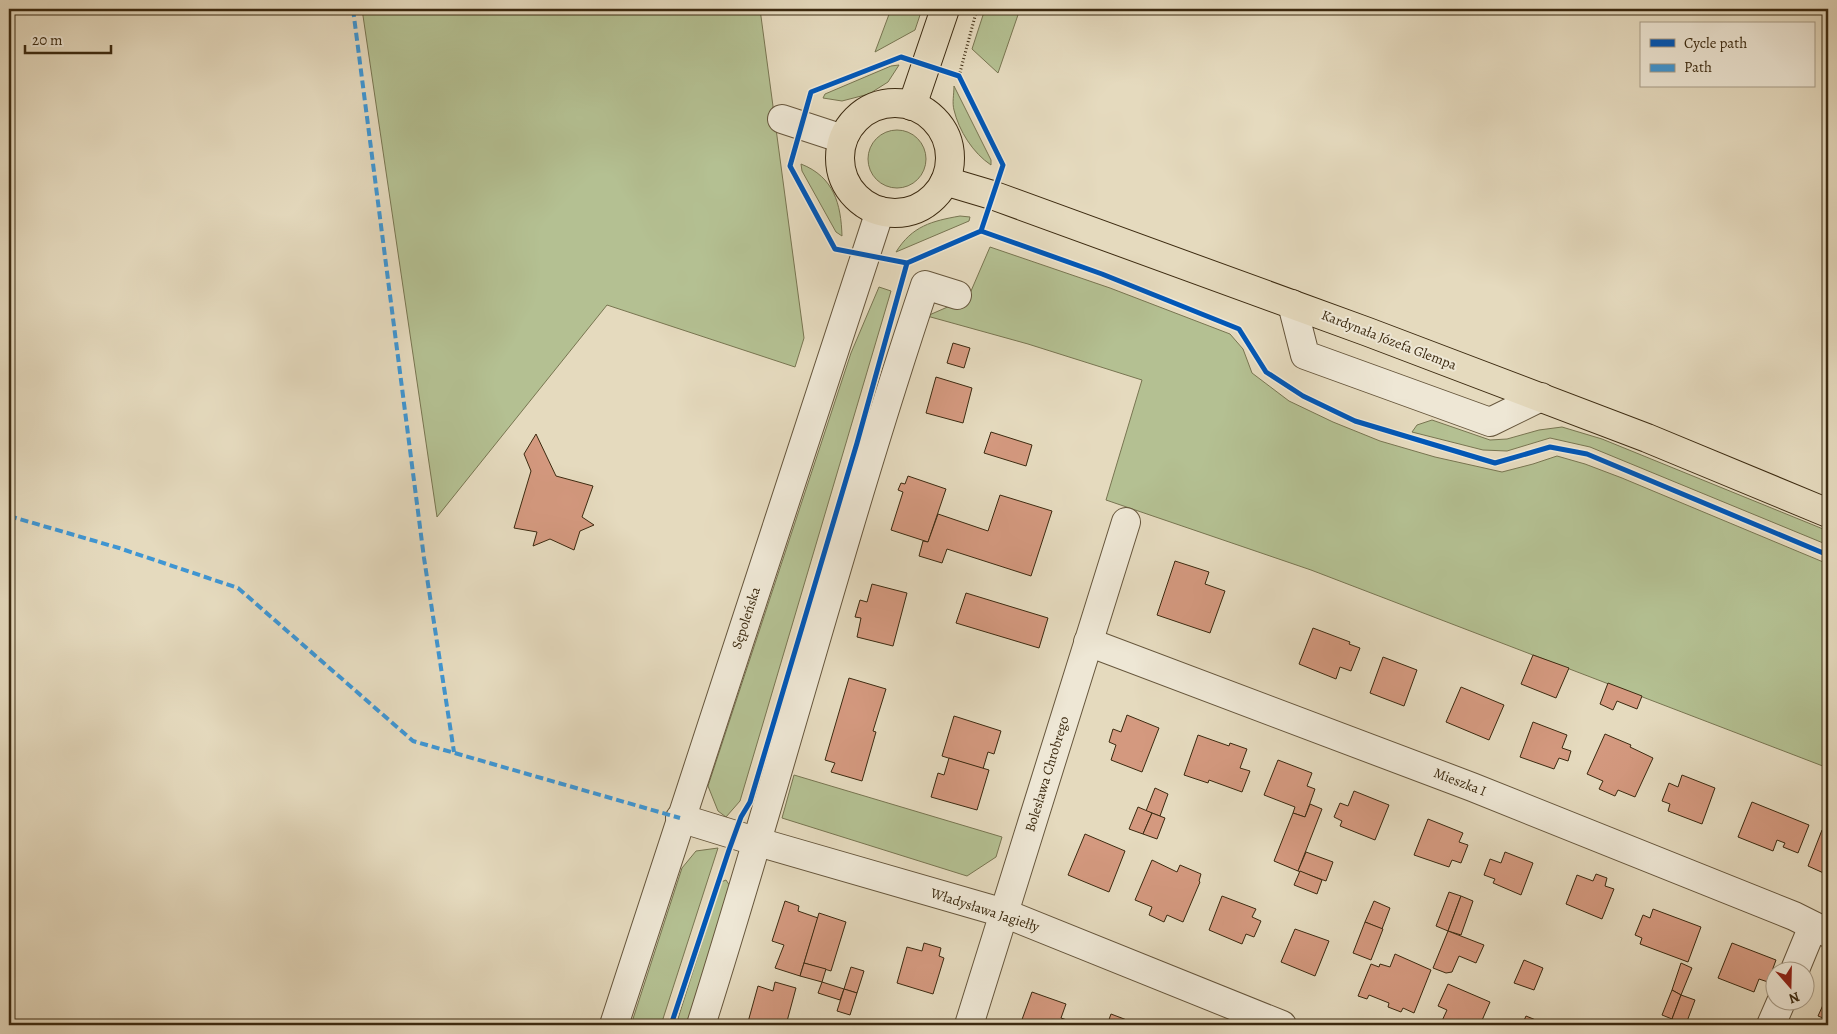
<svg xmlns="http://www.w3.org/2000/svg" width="1837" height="1034" font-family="Alegreya,serif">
  <rect width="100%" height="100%" fill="#e5dabe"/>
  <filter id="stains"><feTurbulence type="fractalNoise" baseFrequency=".004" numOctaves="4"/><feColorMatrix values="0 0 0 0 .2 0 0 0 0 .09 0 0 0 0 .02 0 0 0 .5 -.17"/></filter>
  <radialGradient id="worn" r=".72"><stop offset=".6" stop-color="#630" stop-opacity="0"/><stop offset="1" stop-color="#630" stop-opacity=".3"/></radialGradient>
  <g fill="#b4c092" stroke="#787551">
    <path d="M362,9H760L804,338L795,367L607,305L437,517Z"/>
    <path d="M891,9H922L915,30L875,52Z"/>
    <path d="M985,9H1020L998,73L972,49Z"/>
    <path d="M899,65L888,82L869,94L842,101L823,98L825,94L891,66Z"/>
    <path d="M954,86L991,160V165C973,153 959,131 954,110C952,103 954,94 954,86Z"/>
    <circle cx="897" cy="159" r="29"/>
    <path d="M801,164C834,177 841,204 842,236L836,232L802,171Z"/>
    <path d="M960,216L970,217L969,221L896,252C912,226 932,221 960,216Z"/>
    <path d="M990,247L1110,288L1230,334L1243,349L1252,373L1289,401L1333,422L1380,441L1435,457L1502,472L1533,464L1557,456L1585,464L1622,478L1828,564V768L1311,570L1106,500L1142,380L1028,344L927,316L968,298Z"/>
    <path d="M879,287L891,291L740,801L726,817L718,811L708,786L851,353Z"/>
    <path d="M1432,420L1490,440L1507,439L1539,430L1562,427L1602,439L1828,531V545L1590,447L1550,438L1507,451L1483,450L1412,432L1417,425Z"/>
    <path d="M794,775L1002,837L996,857L967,876L782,818Z"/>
    <path d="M718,848L661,1025H631L682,868L696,851Z"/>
    <path d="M726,880L730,886L687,1025H676L721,882Z"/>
  </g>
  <g fill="#d4997f" stroke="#3c2a10">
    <path d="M953,343L970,348L964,368L947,363Z"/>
    <path d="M936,377L972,388L963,423L926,413Z"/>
    <path d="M991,432L1032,445L1026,466L984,453Z"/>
    <path d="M536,434L556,476L593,486L582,517L594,525L580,531L574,550L550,539L533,546L537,532L514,528L531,471L524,454Z"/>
    <path d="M908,476L946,489L928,542L891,530L903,492L898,490L901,483L905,484Z"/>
    <path d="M1000,495L1052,511L1031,576L947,549L942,563L919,556L923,541L928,542L938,514L988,531Z"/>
    <path d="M1175,561L1209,572L1205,584L1225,591L1210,633L1157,615Z"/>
    <path d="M872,584L907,593L893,646L857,637L861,618L855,617L860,600L867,602Z"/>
    <path d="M966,593L1048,618L1039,648L956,623Z"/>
    <path d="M1313,628L1350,642L1349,644L1360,648L1351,671L1340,667L1336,679L1299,664Z"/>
    <path d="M1533,655L1569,668L1556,698L1521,684Z"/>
    <path d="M1383,657L1417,670L1404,706L1370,693Z"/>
    <path d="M849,678L886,689L873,731L876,732L862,781L831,772L835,763L825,760Z"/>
    <path d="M1608,683L1642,696L1637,709L1617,701L1613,710L1600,704Z"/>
    <path d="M1461,687L1504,705L1489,740L1446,722Z"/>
    <path d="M1127,715L1159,728L1142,772L1111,760L1116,745L1109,742L1113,729L1121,732Z"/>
    <path d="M954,716L1001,731L994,754L988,752L983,769L942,756Z"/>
    <path d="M1533,722L1567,735L1562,748L1571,751L1568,761L1559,758L1554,769L1520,757Z"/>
    <path d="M1605,734L1631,745L1630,747L1653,758L1635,797L1618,790L1615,796L1599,789L1603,781L1587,774Z"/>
    <path d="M1198,735L1229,746L1230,743L1247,749L1240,768L1250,771L1242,792L1209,780L1208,783L1184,775Z"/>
    <path d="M949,758L989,770L977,810L931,797L938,773L944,775Z"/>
    <path d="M1278,760L1312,773L1307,786L1315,789L1305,817L1293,813L1295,807L1264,795Z"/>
    <path d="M1682,775L1715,788L1702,824L1668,811L1670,804L1662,801L1669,783L1678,787Z"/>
    <path d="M1155,788L1168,794L1160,816L1146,811Z"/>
    <path d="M1354,791L1389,805L1375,840L1340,826L1342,821L1334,817L1340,803L1348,806Z"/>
    <path d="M1752,802L1809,825L1798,853L1783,847L1785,843L1777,840L1773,851L1738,837Z"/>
    <path d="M1310,804L1322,809L1298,871L1274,861L1293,813L1305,817Z"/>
    <path d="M1138,807L1152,813L1143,834L1129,829Z"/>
    <path d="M1152,813L1165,818L1157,839L1143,834Z"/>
    <path d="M1428,819L1463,833L1459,842L1468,845L1461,863L1452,860L1449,867L1414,855Z"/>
    <path d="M1822,830L1828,833V875L1808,866Z"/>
    <path d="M1085,834L1125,851L1109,892L1068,875Z"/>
    <path d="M1306,852L1333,862L1326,881L1298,871Z"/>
    <path d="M1505,852L1533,863L1521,895L1493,883L1495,879L1484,875L1490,859L1501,863Z"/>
    <path d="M1152,860L1177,872L1180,865L1201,874L1199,881L1200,882L1183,922L1167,915L1164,922L1149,915L1152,907L1135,900Z"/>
    <path d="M1300,871L1322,880L1317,894L1294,885Z"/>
    <path d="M1596,874L1607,878L1605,886L1614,889L1602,919L1566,904L1577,875L1593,881Z"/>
    <path d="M1449,892L1461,896L1448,931L1436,926Z"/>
    <path d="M1222,896L1256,909L1252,917L1261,921L1254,937L1246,934L1242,944L1209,930Z"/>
    <path d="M1461,896L1473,901L1461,935L1448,931Z"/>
    <path d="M785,901L799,906L798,911L818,918L800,976L775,968L784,945L772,941Z"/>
    <path d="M1374,901L1390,908L1382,929L1365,922Z"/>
    <path d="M1653,909L1701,927L1688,962L1640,944L1642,938L1635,935L1643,915L1650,918Z"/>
    <path d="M819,913L846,922L831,971L804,963Z"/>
    <path d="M1365,922L1383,929L1371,960L1353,953Z"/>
    <path d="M1295,929L1329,941L1315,976L1281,962Z"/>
    <path d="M1448,931L1484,945L1476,963L1459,956L1452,972L1446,973L1433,968Z"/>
    <path d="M924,943L941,948L939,956L944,958L933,994L897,983L907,947L922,951Z"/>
    <path d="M1732,943L1776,960L1768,982L1759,979L1754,992L1718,978Z"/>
    <path d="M1395,954L1431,970L1414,1013L1403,1008L1401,1012L1388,1007L1389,1003L1369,995L1367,999L1358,996L1371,964L1379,967L1380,964L1390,967Z"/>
    <path d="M1524,960L1543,968L1534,990L1514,983Z"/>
    <path d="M804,963L826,969L822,982L800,976Z"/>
    <path d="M1681,963L1692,968L1681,995L1672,990Z"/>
    <path d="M851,967L864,971L857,993L844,989Z"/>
    <path d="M775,982L796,988L786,1025H759L748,1022L758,986L773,991Z"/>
    <path d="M822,982L844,989L840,1000L818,993Z"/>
    <path d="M1448,984L1490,1002L1480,1025H1446L1441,1023L1447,1010L1438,1006Z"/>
    <path d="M844,989L857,993L850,1015L837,1011Z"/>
    <path d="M1672,990L1681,995L1672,1019L1662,1015Z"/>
    <path d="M1032,992L1066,1004L1061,1018L1070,1021L1068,1025H1020Z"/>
    <path d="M1828,994V1020L1818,1016Z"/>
    <path d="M1681,995L1695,1000L1686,1024L1672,1019Z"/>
    <path d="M1111,1014L1140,1025H1107Z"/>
    <path d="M1526,1016L1548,1025H1522Z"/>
    <path d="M1672,1019L1686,1024L1669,1025Z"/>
  </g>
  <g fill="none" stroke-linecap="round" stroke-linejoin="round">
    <defs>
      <g id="minor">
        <path d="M782,119L843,139"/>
        <path d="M1292,304L1305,355L1490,422L1541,397"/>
        <path d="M1088,642L1472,787L1794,916L1828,933"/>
        <path d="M680,818L758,842L1004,913L1282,1025"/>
        <path d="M1794,972L1813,926"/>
        <path d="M614,1025L880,211"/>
        <path d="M701,1025C779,779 843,530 925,285L957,295"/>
        <path d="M969,1025L1126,522"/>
        <path d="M1771,1025L1781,1002"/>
      </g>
      <g id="major">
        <circle cx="895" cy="158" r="55"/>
        <path d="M912,106L945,9"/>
        <path d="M945,181L992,195L1368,332L1647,438L1828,513"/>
      </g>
    </defs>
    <use href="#minor" stroke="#66563c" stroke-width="30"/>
    <use href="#major" stroke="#3c2a10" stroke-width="30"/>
    <path stroke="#3c2a10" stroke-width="3" stroke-dasharray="1 2.5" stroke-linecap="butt" d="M959,76L977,9"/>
    <use href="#minor" stroke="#eee7d5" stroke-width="28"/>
    <use href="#major" stroke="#e5dabe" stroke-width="28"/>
    <g stroke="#3f96d3" stroke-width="4" stroke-dasharray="8 4" stroke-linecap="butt">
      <path d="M353,9L424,558L454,752"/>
      <path d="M9,516L119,548L238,588L413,741L680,818"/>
    </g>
    <defs>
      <g id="cycleway">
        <path d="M981,231L1102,274L1239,329L1266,372L1303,396L1355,421L1495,463L1550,447L1587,454L1828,555"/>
        <path d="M671,1025L729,850L741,817L750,802L857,443L907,263L981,231L1003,165L959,76L901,57L811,92L790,166L835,249L907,263"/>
      </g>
    </defs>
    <use href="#cycleway" stroke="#eee7d5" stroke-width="8"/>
    <use href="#cycleway" stroke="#0057b8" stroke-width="5"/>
  </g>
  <g text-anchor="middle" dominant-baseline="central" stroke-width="4" stroke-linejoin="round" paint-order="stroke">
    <g font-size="14" fill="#3c2a10" stroke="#eee7d5">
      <text transform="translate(1389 340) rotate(21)">Kardynała Józefa Glempa</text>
      <text transform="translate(746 618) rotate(-72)">Sępoleńska</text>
      <text transform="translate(1047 774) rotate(-73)">Bolesława Chrobrego</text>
      <text transform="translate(1460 782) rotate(21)">Mieszka I</text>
      <text transform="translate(985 910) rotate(18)">Władysława Jagiełły</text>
    </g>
  </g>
  <rect width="1837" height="1034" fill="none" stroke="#e5dabe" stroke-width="30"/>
  <rect x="10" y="10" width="1817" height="1014" fill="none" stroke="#3c2a10" stroke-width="2.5"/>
  <rect x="15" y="15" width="1807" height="1004" fill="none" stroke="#3c2a10"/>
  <rect x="1640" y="22" width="175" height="65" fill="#eee7d5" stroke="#a79b86"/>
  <rect x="1650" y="39" width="25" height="8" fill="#0057b8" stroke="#a79b86"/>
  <text x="1684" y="48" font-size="15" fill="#3c2a10">Cycle path</text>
  <rect x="1650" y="64" width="25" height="8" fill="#3f96d3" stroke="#a79b86"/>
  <text x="1684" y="72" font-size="15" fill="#3c2a10">Path</text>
  <g transform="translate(1790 986) rotate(160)"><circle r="24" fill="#eee7d5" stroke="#a79b86"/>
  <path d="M0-4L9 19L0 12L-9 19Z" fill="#8f2418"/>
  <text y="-8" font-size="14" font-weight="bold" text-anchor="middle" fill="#3c2a10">N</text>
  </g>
  <path d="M25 45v8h86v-8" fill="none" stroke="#3c2a10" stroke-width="2.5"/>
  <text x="32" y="45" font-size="15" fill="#3c2a10" stroke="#eee7d5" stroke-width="4" paint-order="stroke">20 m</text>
  <rect width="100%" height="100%" filter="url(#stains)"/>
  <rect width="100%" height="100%" fill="url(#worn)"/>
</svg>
